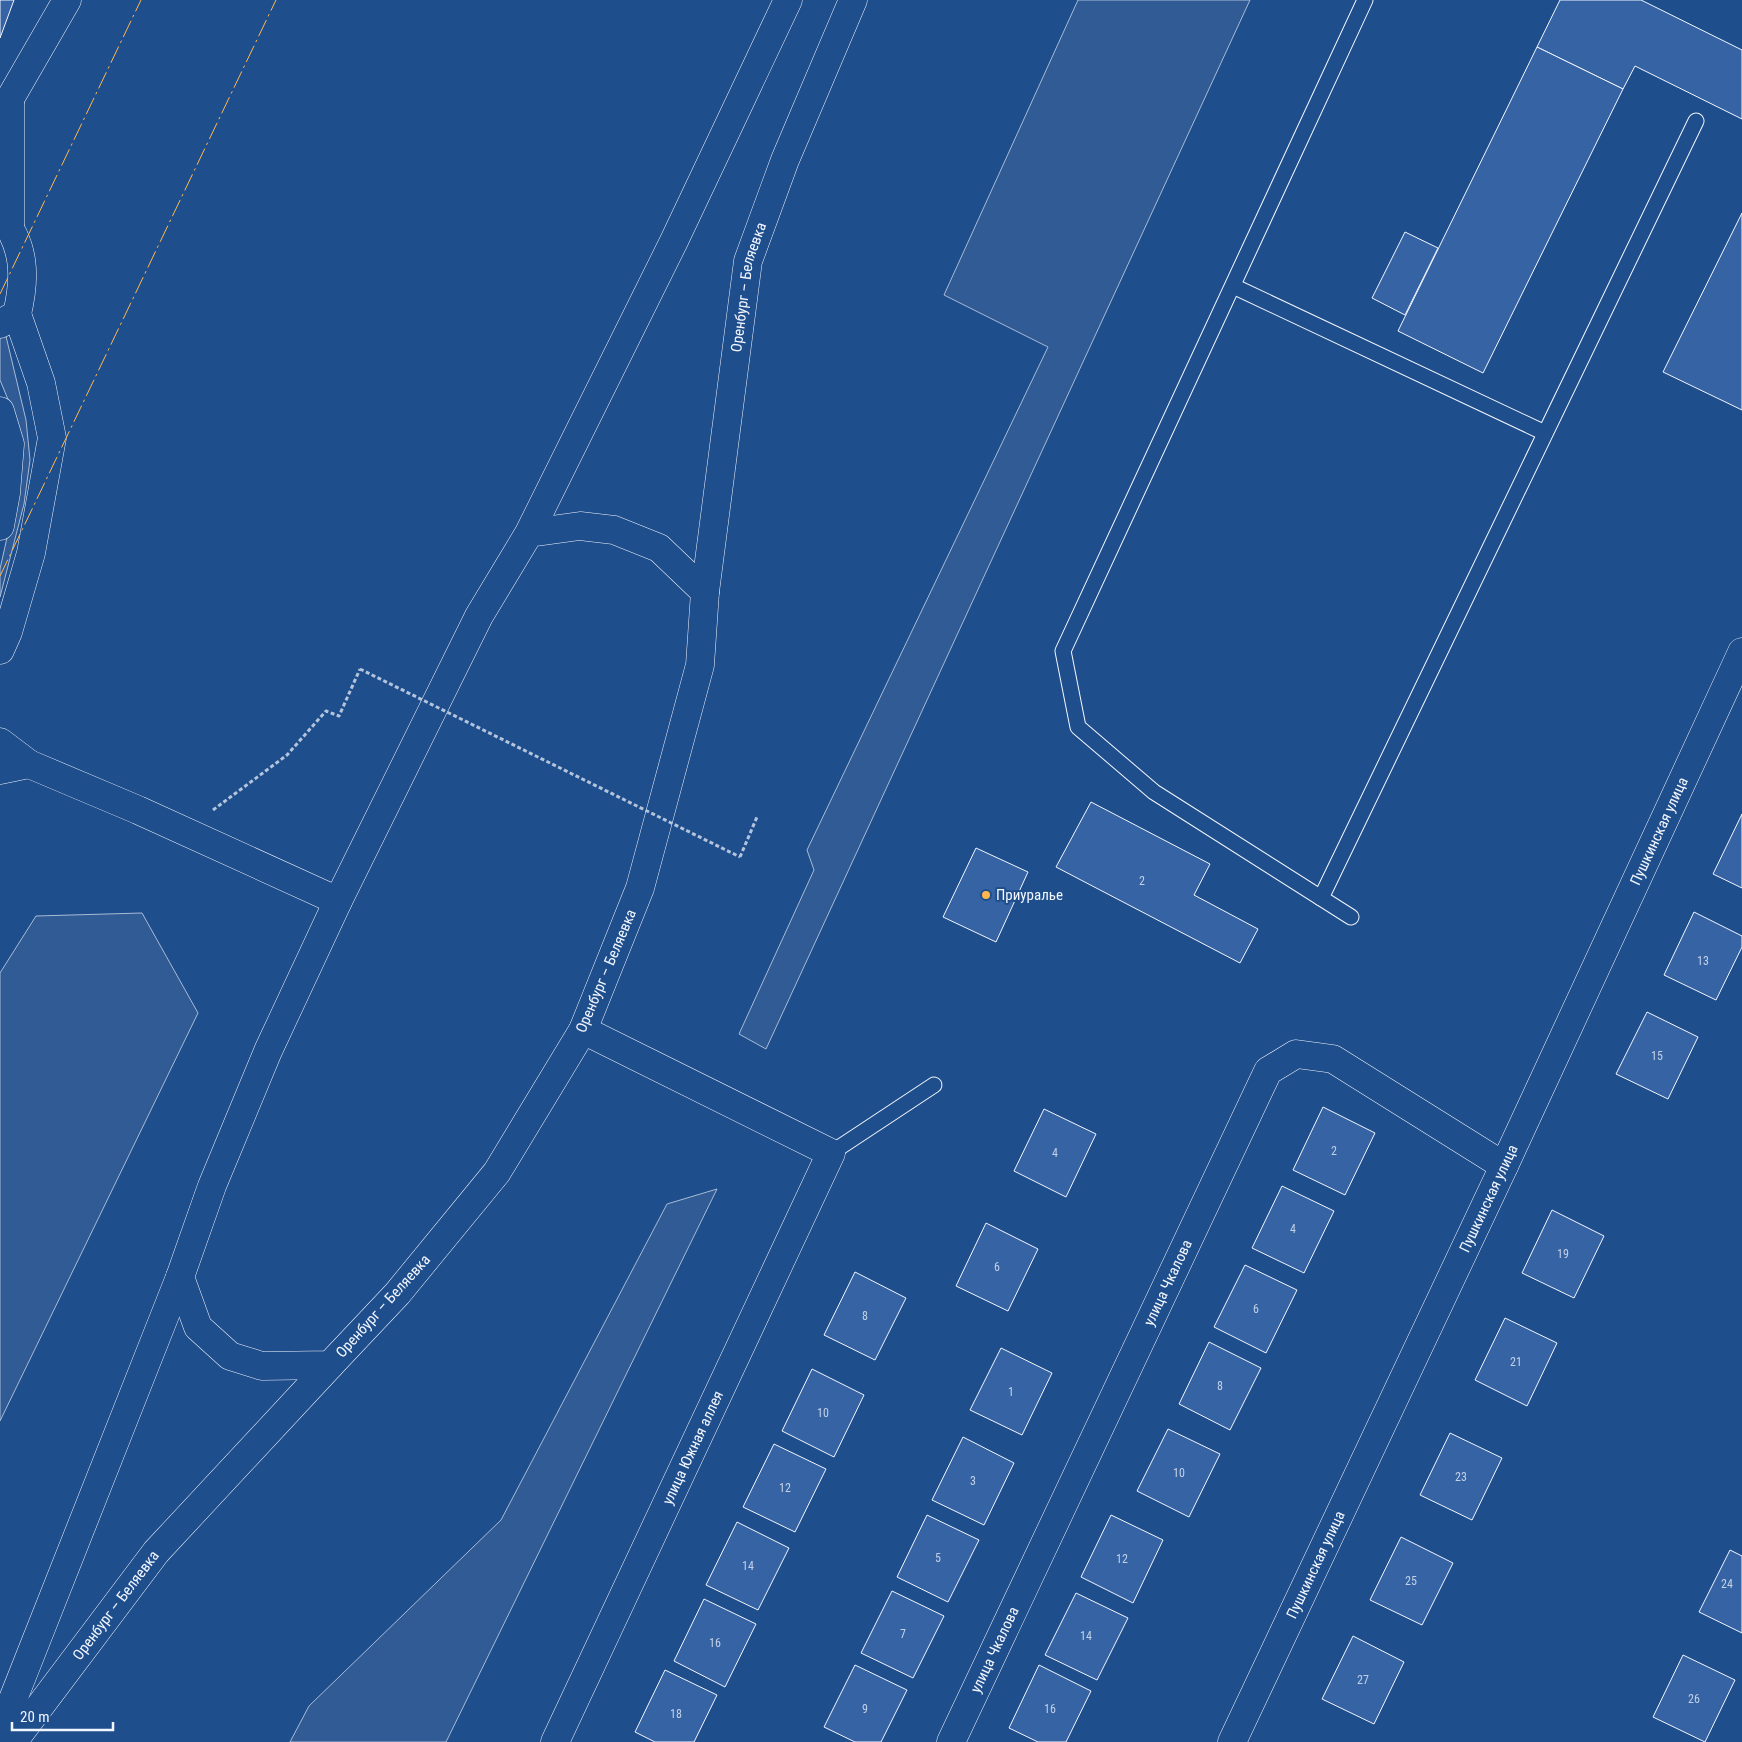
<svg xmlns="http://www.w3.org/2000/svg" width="1742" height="1742" font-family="'Roboto Condensed',sans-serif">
  <rect width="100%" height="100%" fill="#1f4e8c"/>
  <g fill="#305b95" stroke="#a8bbd7">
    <path d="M1078,0H1250L766,1049L739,1034L814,870L807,850L1048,347L944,295Z"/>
    <path d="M4,328L26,420L30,460L24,504L0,597V569L15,502L14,414L0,380V331Z"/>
    <path d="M142,913L198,1013L0,1421V973L36,916Z"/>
    <path d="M717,1189L446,1742H290L309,1706L501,1520L667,1204Z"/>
  </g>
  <g fill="#3563a3" stroke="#f2f6ff">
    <path d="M0,0H14L0,38Z"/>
    <path d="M1560,0H1641L1742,50V119L1635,66L1623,89L1537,47Z"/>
    <path d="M1537,47L1623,89L1483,373L1398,331Z"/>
    <path d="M1742,213V410L1663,372Z"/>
    <path d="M1405,232L1438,248L1405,315L1372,298Z"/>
    <path d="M1091,802L1210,864L1194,895L1258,929L1240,963L1056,867Z"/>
    <path d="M1742,814V888L1713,874Z"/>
    <path d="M976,848L1028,872L996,942L943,917Z"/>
    <path d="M1694,912L1742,936V947L1716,1000L1664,975Z"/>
    <path d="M1647,1012L1698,1037L1668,1099L1616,1074Z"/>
    <path d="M1323,1107L1375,1133L1345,1195L1293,1170Z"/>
    <path d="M1044,1109L1096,1134L1066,1197L1014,1171Z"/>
    <path d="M1282,1186L1334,1211L1304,1273L1252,1248Z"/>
    <path d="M1552,1210L1604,1236L1574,1298L1522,1273Z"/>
    <path d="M986,1223L1038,1249L1008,1311L956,1286Z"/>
    <path d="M1245,1265L1297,1290L1266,1353L1214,1327Z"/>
    <path d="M855,1272L906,1298L875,1360L824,1335Z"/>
    <path d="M1505,1318L1557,1343L1527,1406L1475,1380Z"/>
    <path d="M1209,1342L1261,1368L1230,1430L1179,1404Z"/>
    <path d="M1001,1348L1052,1373L1022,1435L970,1410Z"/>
    <path d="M812,1369L864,1395L834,1457L782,1431Z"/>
    <path d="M1168,1429L1220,1454L1189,1517L1137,1491Z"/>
    <path d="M1450,1433L1502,1458L1472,1520L1420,1495Z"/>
    <path d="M963,1437L1014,1463L984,1525L932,1500Z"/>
    <path d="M774,1444L826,1469L795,1532L743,1507Z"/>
    <path d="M927,1515L979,1540L948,1602L897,1577Z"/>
    <path d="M1111,1515L1163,1540L1133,1603L1081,1577Z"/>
    <path d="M737,1522L789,1548L758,1610L706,1585Z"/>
    <path d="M1401,1537L1453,1563L1422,1625L1370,1600Z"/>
    <path d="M1730,1550L1742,1556V1633L1699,1612Z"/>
    <path d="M892,1591L944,1616L913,1678L861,1653Z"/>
    <path d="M1076,1593L1128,1618L1097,1680L1045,1655Z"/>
    <path d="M704,1599L756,1624L725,1687L674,1661Z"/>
    <path d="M1353,1636L1404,1662L1374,1724L1322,1699Z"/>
    <path d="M1683,1655L1735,1680L1705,1742L1653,1717Z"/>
    <path d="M855,1665L907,1690L881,1742H855L824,1727Z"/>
    <path d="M1039,1665L1091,1691L1066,1742H1038L1009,1728Z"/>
    <path d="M665,1670L717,1695L694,1742H655L635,1732Z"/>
  </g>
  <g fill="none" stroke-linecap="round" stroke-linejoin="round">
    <defs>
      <g id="service">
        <path d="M1233,286L1545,433"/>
        <path d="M1321,898L1696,121"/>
        <path d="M1351,917L1154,792L1078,727L1063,651L1365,0"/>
        <path d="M831,1153L934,1085"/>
      </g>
      <g id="minor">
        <path d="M0,770L29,764"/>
        <path id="s1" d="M555,1742L831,1153L583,1030"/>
        <path id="s2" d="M951,1742L1268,1071L1296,1054L1333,1059L1504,1166"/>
        <path id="s3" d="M1232,1742L1504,1166L1742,652"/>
      </g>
      <g id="tertiary">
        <path d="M0,116L67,0"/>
        <path d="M0,214C25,245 26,276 17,314L0,324"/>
        <path d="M10,226V99"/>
        <path d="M0,411L10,444L6,493L0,526"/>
        <path d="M0,650L8,632L31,553L52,438L41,383L17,314"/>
        <path d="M0,742L29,764L138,810L338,901"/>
      </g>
      <g id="secondary">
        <path d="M529,533L580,526L614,530L659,548L705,592L700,665L640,888L583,1030L497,1172L397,1294L330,1365L262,1366L230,1356L198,1327L180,1277L212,1186L268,1051L338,901L479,616L529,533L674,241L788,0"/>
        <path id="s4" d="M705,592L748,261L785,160L853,0"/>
        <path d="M0,1732L180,1277"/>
        <path id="s5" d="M13,1742L156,1552L330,1365"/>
      </g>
    </defs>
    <use href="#service" stroke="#f2f6ff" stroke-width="17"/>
    <use href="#minor" stroke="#f2f6ff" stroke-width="29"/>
    <use href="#tertiary" stroke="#f2f6ff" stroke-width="29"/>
    <use href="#secondary" stroke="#f2f6ff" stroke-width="29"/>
    <g stroke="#b3c4dc" stroke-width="3" stroke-dasharray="4 2.5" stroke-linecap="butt">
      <path d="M213,810L287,755L326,711L339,716L360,669"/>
      <path d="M740,857L757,817"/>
    </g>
    <use href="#service" stroke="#1f4e8c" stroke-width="15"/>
    <use href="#minor" stroke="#1f4e8c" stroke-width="28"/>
    <use href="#tertiary" stroke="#1f4e8c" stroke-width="28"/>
    <use href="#secondary" stroke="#1f4e8c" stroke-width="28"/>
    <path stroke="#b3c4dc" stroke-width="3" stroke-dasharray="4 2.5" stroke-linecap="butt" d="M360,669L740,857"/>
    <g stroke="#ffb74d" stroke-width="1" stroke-dasharray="18 4 2.5 4" stroke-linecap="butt">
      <path d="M0,294L141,0"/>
      <path d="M0,576L276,0"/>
    </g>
  </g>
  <circle fill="#ffb74d" stroke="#1f4e8c" stroke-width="2" cx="986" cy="895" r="5"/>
  <g text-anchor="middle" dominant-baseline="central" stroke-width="4" stroke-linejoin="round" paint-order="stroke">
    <g font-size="12" fill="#c3d1e8">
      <text x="1142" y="881">2</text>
      <text x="1703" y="961">13</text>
      <text x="1657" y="1056">15</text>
      <text x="1334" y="1151">2</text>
      <text x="1055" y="1153">4</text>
      <text x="1293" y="1229">4</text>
      <text x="1563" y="1254">19</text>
      <text x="997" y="1267">6</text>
      <text x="1256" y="1309">6</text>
      <text x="865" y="1316">8</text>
      <text x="1516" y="1362">21</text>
      <text x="1220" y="1386">8</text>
      <text x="1011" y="1392">1</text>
      <text x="823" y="1413">10</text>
      <text x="1179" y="1473">10</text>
      <text x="1461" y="1477">23</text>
      <text x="973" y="1481">3</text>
      <text x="785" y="1488">12</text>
      <text x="938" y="1558">5</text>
      <text x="1122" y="1559">12</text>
      <text x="748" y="1566">14</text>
      <text x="1411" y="1581">25</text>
      <text x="1727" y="1584">24</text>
      <text x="903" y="1634">7</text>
      <text x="1086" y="1636">14</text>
      <text x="715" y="1643">16</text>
      <text x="1363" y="1680">27</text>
      <text x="1694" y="1699">26</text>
      <text x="865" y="1709">9</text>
      <text x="1050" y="1709">16</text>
      <text x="676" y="1714">18</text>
    </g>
    <g font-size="15" fill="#f2f6ff" stroke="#1f4e8c">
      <text stroke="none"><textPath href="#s4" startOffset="308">Оренбург – Беляевка</textPath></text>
      <text stroke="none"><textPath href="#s3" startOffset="1006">Пушкинская улица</textPath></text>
      <text transform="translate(606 971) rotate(-67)">Оренбург – Беляевка</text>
      <text stroke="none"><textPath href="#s3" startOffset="601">Пушкинская улица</textPath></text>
      <text stroke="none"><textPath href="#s2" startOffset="508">улица Чкалова</textPath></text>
      <text transform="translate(383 1306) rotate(-48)">Оренбург – Беляевка</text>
      <text stroke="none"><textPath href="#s1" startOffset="325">улица Южная аллея</textPath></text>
      <text stroke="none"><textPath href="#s3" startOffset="196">Пушкинская улица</textPath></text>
      <text stroke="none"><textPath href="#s5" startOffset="171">Оренбург – Беляевка</textPath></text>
      <text stroke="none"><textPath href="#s2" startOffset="102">улица Чкалова</textPath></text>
    </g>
    <g font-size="15" fill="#f2f6ff" stroke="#1f4e8c" text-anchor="start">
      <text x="996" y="895">Приуралье</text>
    </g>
  </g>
  <path d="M12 1722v8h101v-8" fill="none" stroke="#f2f6ff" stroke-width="2.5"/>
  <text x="20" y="1722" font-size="15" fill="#f2f6ff" stroke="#1f4e8c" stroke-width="4" paint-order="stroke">20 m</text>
</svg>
